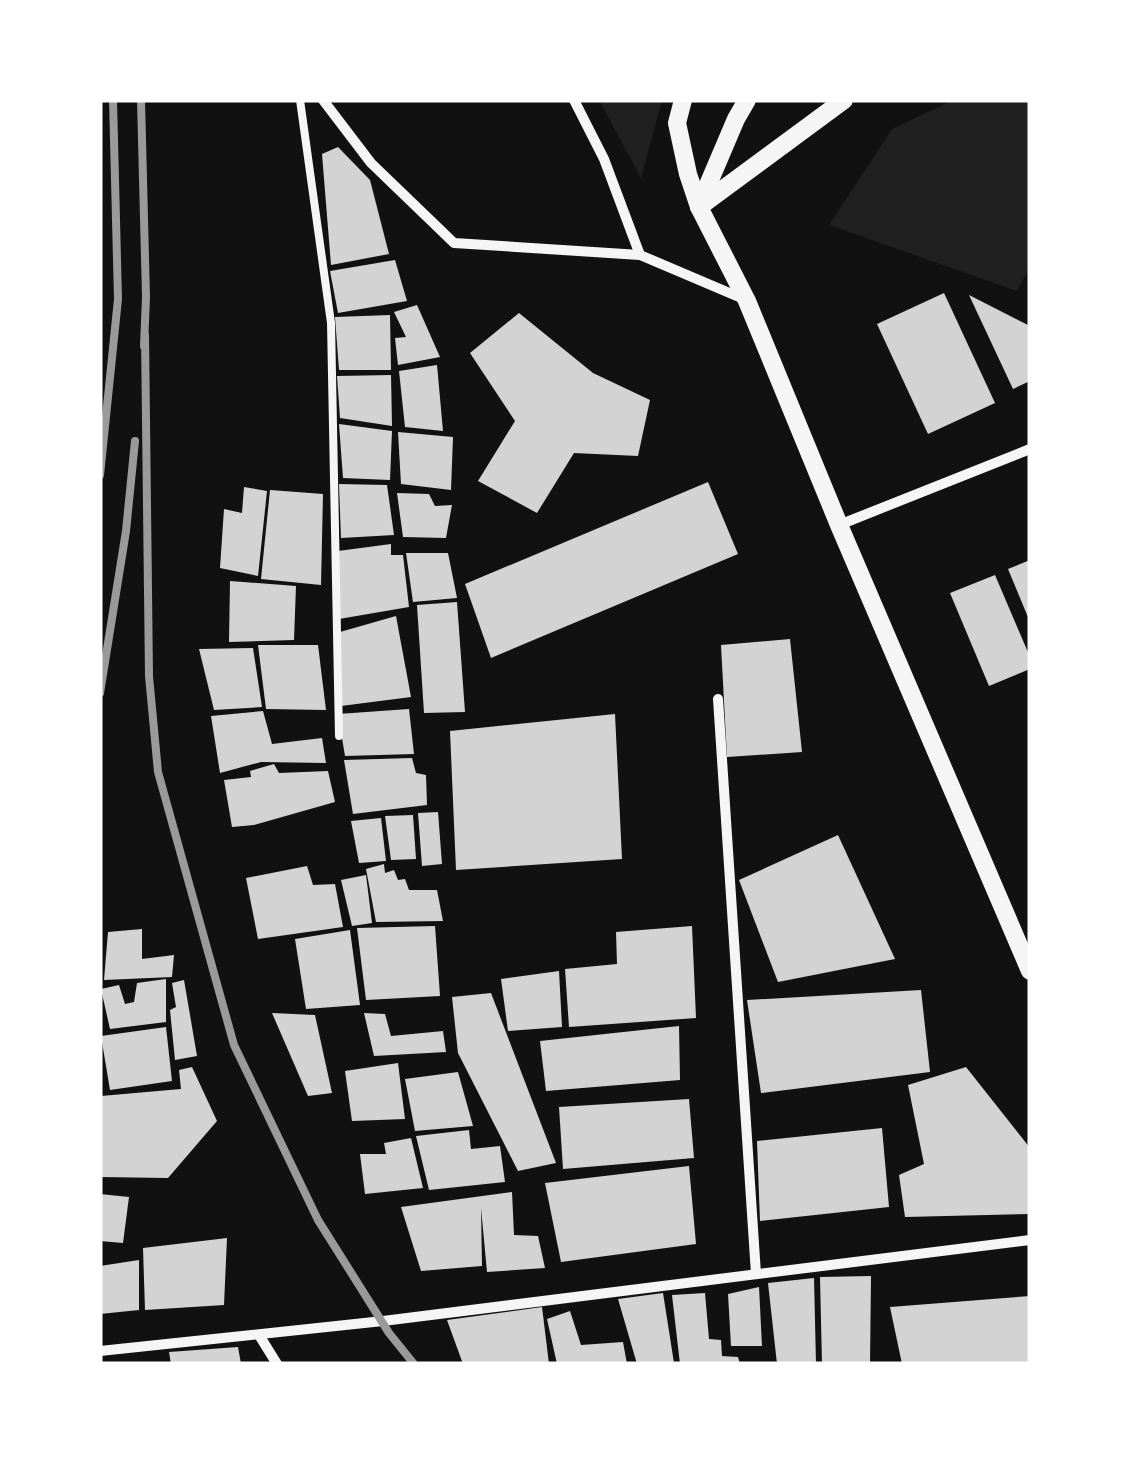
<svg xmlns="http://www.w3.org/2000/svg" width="1130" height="1464" font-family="'DM Sans',sans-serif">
  <rect width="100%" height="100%" fill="#111"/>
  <g fill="#202020">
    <path d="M599,100H662L641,178Z"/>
    <path d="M953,100H1030V267L1017,291L829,225L892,129Z"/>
  </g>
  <g fill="#d3d3d3">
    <path d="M338,147L370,180L389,254L331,265L322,154Z"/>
    <path d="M395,260L407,301L338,313L330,271Z"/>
    <path d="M944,293L995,403L928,434L877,324Z"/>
    <path d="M969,295L1030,326V381L1013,389Z"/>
    <path d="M417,305L440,357L398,365L395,338L406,337L394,312Z"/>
    <path d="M519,313L593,373L650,400L638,456L574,453L537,513L478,481L515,421L470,353Z"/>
    <path d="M390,315L391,370H339L335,317Z"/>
    <path d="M437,365L443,431L405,427L399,371Z"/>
    <path d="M391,375L392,426L340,418L337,376Z"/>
    <path d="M339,424L392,431L390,480L343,478Z"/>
    <path d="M398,432L453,437L451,490L401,484Z"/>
    <path d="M708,482L738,554L491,658L465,584Z"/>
    <path d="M339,484L387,485L394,535L341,538Z"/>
    <path d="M244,487L267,491L258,576L220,568L224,509L242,513Z"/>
    <path d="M270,490L323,494L321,585L261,579Z"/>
    <path d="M397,493L429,494L435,506L452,505L446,538L403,537Z"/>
    <path d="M391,544V555H403L409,607L339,619L338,551Z"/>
    <path d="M406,553H448L457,598L413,602Z"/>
    <path d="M1030,560V622L1008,569Z"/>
    <path d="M995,575L1030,657V669L989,686L950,593Z"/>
    <path d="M230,581L296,586L294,640L229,642Z"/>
    <path d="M457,602L465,712L424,713L417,605Z"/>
    <path d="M396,616L411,697L341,706L340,632Z"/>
    <path d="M790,639L802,752L727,757L721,645Z"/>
    <path d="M258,645H318L326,710L266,709Z"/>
    <path d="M253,648L262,707L214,710L199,649Z"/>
    <path d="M409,709L414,754L345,756L338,714Z"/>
    <path d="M263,711L272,744L322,738L326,763L261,762L220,773L211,716Z"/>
    <path d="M615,714L622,859L456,870L450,731Z"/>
    <path d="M412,758L416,773L426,775L427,805L353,814L344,760Z"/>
    <path d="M274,764L279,773L328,771L335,802L254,825L232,827L224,780L251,777L250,771Z"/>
    <path d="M438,812L442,864L422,866L418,813Z"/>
    <path d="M413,815L416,859L391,860L385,816Z"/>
    <path d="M381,818L386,861L359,863L351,821Z"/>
    <path d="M838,835L895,959L778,982L739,880Z"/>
    <path d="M384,864L385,873L394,870L398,880L405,879L409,890H437L443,921L376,922L366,869Z"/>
    <path d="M307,866L313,885L335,884L343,927L258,939L246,878Z"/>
    <path d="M366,875L372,923L352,926L341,880Z"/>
    <path d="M435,926L440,996L366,1000L357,928Z"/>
    <path d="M692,926L696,1018L569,1027L565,969L617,964L616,932Z"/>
    <path d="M142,929V959L174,955L172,977L104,980L108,932Z"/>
    <path d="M350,930L360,1005L306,1009L295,939Z"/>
    <path d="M559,971L562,1027L508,1031L501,979Z"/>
    <path d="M166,979V1022L110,1029L101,989L119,985L125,1004L134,1002L137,983Z"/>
    <path d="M184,980L197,1056L175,1060L170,1010L176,1007L172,983Z"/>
    <path d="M921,990L930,1072L761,1093L747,1000Z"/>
    <path d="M491,993L556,1163L518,1171L458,1053L452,997Z"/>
    <path d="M272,1013L315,1015L332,1093L308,1096Z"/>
    <path d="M364,1013L385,1014L391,1036L443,1031L446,1052L374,1056Z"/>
    <path d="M679,1026L680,1080L546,1091L540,1041Z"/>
    <path d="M166,1027L172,1081L110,1090L101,1036Z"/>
    <path d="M398,1063L405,1119L352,1121L345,1071Z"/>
    <path d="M192,1067L217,1121L168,1178L100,1177L101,1096L181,1089L179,1070Z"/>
    <path d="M966,1067L1030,1148V1214L905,1217L899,1175L924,1164L908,1085Z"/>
    <path d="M458,1072L473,1126L415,1131L405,1079Z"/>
    <path d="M689,1099L694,1158L563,1169L559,1107Z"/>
    <path d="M882,1128L889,1207L760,1221L757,1141Z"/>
    <path d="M469,1130L471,1149L500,1146L505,1182L429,1190L416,1136Z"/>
    <path d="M411,1138L423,1188L365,1194L360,1154H386L384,1143Z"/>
    <path d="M689,1166L696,1244L561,1262L545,1183Z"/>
    <path d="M512,1192L514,1235L538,1236L545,1268L487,1272L481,1208L482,1266L421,1271L401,1207Z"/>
    <path d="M100,1194L129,1197L123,1243L100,1241Z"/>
    <path d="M227,1238L224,1305L145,1310L143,1248Z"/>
    <path d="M139,1260V1310L100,1314V1266Z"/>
    <path d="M871,1276L870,1364H822L820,1277Z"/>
    <path d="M814,1278L816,1364H777L768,1283Z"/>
    <path d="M759,1287L762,1346H731L728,1294Z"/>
    <path d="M663,1293L674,1363L637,1364L618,1299Z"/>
    <path d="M705,1293L709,1339L721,1340L722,1356L738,1357L740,1364H680L672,1295Z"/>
    <path d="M1030,1296V1362L1014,1364H902L890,1307Z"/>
    <path d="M542,1307L549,1364H463L447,1320Z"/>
    <path d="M570,1311L581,1345L623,1342L627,1364H557L547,1319Z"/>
    <path d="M238,1347L241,1364H171L169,1352Z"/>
  </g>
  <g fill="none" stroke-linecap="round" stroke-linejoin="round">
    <path stroke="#f5f5f5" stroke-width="8" d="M300,100L331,323L339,736"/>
    <g stroke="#f5f5f5" stroke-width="10">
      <path d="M323,100L371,163L454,243L640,255L746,300"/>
      <path d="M574,100L604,159L640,255"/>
      <path d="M839,525L1030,449"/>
      <path d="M718,699L756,1274"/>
      <path d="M259,1335L277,1364"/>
      <path d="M100,1351L383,1321L1030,1240"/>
    </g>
    <g stroke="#f5f5f5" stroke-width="18">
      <path d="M683,100L677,123L688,174L699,207L747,301L839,525L1030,971"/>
      <path d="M699,206L736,119L747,100"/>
      <path d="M699,207L844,100"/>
    </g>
    <g stroke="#9a9a9a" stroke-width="8">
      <path d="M141,100L146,297L144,346"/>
      <path d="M145,335L149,676L158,772L234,1045L318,1220L389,1333L414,1364"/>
      <path d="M100,475L118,299L113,100"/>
      <path d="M100,693L126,531L135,441"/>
    </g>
  </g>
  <rect width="1130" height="1464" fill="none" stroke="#ffffff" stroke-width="205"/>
</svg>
